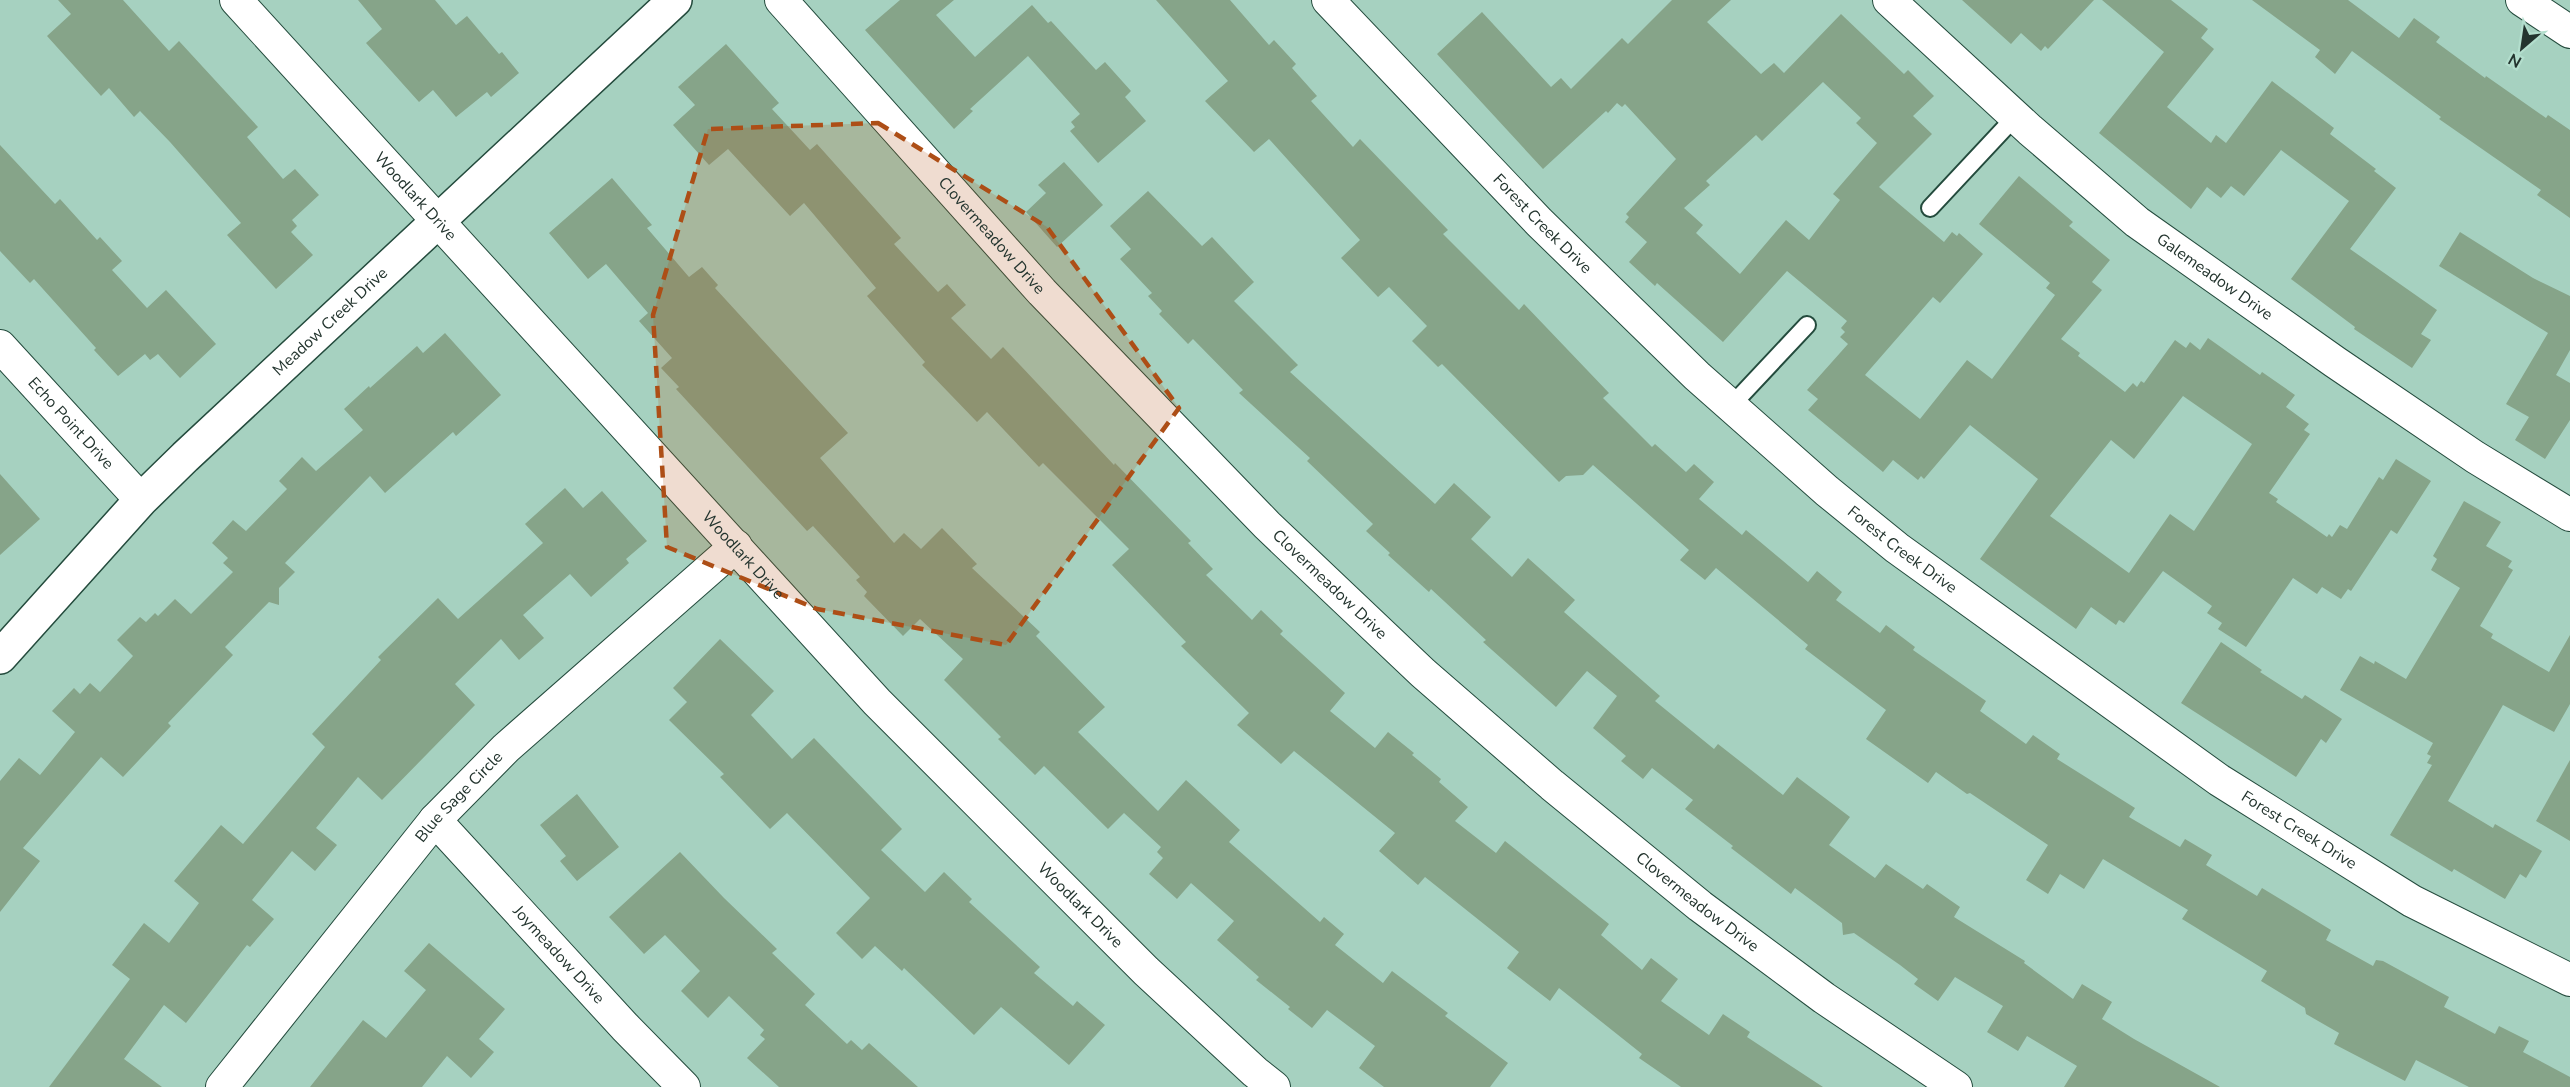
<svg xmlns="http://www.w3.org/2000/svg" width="2570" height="1087" font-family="'Nunito Sans',sans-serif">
  <rect width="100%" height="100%" fill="#a6d1c0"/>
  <g fill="#86a489" fill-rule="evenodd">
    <path d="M58,0H123L169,51L179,41L258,127L247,137L283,179L295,169L319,195L292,220L297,226L291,232L313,255L276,289L227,235L241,223L170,142L140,111L134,117L109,88L101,96L47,36L71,14Z"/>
    <path d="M358,0H435L456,25L467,16L499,54L502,52L519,73L491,97L487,92L456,117L433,90L419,102L366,43L382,29Z"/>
    <path d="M900,0H954L936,15L975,57L1032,5L1048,23L1051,21L1096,70L1105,62L1131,91L1125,97L1146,121L1098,163L1070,131L1075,127L1071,122L1080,114L1028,56L970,109L973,111L954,129L865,30Z"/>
    <path d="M1156,0H1230L1269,45L1274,40L1296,64L1292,68L1317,96L1311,101L1353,147L1360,139L1448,230L1443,234L1519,310L1524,304L1609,393L1603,398L1652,447L1655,444L1686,472L1694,464L1714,482L1699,499L1742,535L1746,530L1808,582L1817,571L1842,592L1836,600L1880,633L1886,625L1915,647L1913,650L1986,701L1980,711L2026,744L2033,735L2060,754L2057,759L2135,808L2129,817L2180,847L2185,839L2212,855L2206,865L2257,896L2262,888L2331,930L2326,940L2373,966L2376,960L2383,961L2449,997L2444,1007L2495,1034L2499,1026L2529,1041L2523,1052L2570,1077V1087H2469L2416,1060L2405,1081L2334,1044L2339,1033L2306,1014L2305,1008L2261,981L2267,971L2182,919L2188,910L2103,859L2084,889L2060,874L2048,894L2026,880L2048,845L1970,793L1967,794L1936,772L1928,783L1866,739L1886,710L1805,649L1808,645L1716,568L1705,580L1680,560L1689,550L1593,465L1583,475L1566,476L1559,482L1442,364L1438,367L1412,341L1427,326L1389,287L1378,297L1341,258L1360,240L1269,139L1254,152L1205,101L1228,81Z"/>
    <path d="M1672,0H1731L1707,22L1761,74L1774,63L1784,73L1841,14L1904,74L1908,70L1934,96L1913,116L1932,134L1879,187L1944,242L1952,232L1957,236L1959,233L1983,254L1940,303L1933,297L1865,375L1920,419L1967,360L1992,379L2055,295L2046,288L2050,283L1979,224L2019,176L2073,222L2069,226L2110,260L2092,282L2102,290L2061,339L2080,353L2078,356L2125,392L2133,383L2137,387L2141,381L2144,383L2175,340L2186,348L2190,342L2200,350L2208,338L2260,375L2262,372L2295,395L2286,407L2309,424L2304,430L2310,434L2269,493L2278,499L2276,502L2327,537L2329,534L2332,537L2340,525L2347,529L2379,477L2383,480L2396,459L2431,481L2397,534L2391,530L2351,591L2348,589L2341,599L2322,587L2317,594L2293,578L2246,647L2218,629L2222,623L2207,613L2212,606L2163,571L2124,623L2119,620L2116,625L2091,607L2076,629L1980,559L2038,479L1970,425L1924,479L1921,476L1918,480L1893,460L1883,472L1808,410L1818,399L1807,390L1848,344L1840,337L1845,332L1841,328L1847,321L1787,271L1723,342L1657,283L1655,286L1629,262L1647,242L1625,222L1629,217L1626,214L1676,159L1625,104L1622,107L1617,103L1608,113L1606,111L1543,169L1437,54L1482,12L1551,87L1561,78L1571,89L1622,38L1628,44ZM1823,82L1861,118L1856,123L1877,143L1833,194L1840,200L1809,240L1786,220L1740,274L1696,233L1703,225L1684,208L1710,185L1706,181L1756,135L1762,141ZM2183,396L2252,444L2194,531L2170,514L2129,573L2050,516L2111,440L2134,459Z"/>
    <path d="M1962,0H2094L2048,49L2045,46L2041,51L2021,33L2011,44Z"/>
    <path d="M2102,0H2171L2208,29L2201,38L2214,49L2167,107L2211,143L2216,135L2226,143L2272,81L2334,128L2330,134L2376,169L2374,171L2396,188L2350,249L2437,310L2421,334L2431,340L2412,368L2354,329L2355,327L2291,279L2349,201L2281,150L2244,196L2231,186L2221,198L2207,187L2191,209L2099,133L2164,52Z"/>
    <path d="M2252,0H2348L2399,38L2414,18L2440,37L2436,42L2485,78L2486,76L2546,118L2548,115L2570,130V218L2537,195L2541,190L2439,119L2441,117L2352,51L2335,74L2315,57L2320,50Z"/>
    <path d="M726,44L779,103L772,109L810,150L817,144L901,238L894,244L938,292L947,284L966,305L951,318L991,359L1003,347L1114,465L1115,463L1191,541L1188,543L1213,569L1206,575L1252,620L1261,610L1283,631L1280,634L1345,693L1330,711L1375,748L1388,732L1414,753L1412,755L1441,779L1439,782L1468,807L1455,821L1496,853L1505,841L1609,924L1601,935L1642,970L1651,958L1678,979L1661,1001L1709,1035L1723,1014L1750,1032L1747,1037L1823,1087H1681L1639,1058L1642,1054L1559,988L1550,1001L1507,968L1519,952L1425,877L1418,885L1379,851L1395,833L1294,751L1281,764L1237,725L1249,713L1181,646L1186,642L1112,565L1129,549L1043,463L1039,467L987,412L977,422L922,365L925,362L867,296L876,288L804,203L790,216L728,149L709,165L673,125L695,105L678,87Z"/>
    <path d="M0,145L55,204L60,199L97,240L100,237L122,261L112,270L147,308L166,290L216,344L180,378L158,354L150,360L145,354L118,376L94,350L96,348L34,279L30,283L0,251Z"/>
    <path d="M1064,162L1103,205L1057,247L1026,212L1046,193L1038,185Z"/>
    <path d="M612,178L652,225L647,228L689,277L702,267L718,285L715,288L848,433L820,458L894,543L904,533L921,549L942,528L977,564L972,568L1040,632L1036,636L1105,707L1078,732L1158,811L1186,780L1240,830L1229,842L1320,922L1324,917L1344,934L1335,945L1383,983L1392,971L1448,1013L1445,1016L1508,1063L1490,1087H1384L1359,1068L1375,1046L1327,1010L1312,1028L1288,1009L1290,1007L1256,980L1259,977L1217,940L1234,921L1191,883L1177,899L1149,874L1163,858L1157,852L1161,847L1124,813L1108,829L1044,766L1035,775L998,739L1001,737L944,680L963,659L920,619L903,636L864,596L867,592L856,580L860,577L813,526L807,531L676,389L679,387L661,368L672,358L639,321L648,313L606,264L588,279L549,233Z"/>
    <path d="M1148,191L1202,246L1212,237L1254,282L1234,301L1298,365L1290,372L1435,504L1454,483L1491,517L1471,539L1512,577L1528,558L1575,600L1564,612L1660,696L1655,701L1714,749L1718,744L1783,795L1797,777L1850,817L1829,845L1875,878L1886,864L1923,889L1927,884L1960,907L1954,917L2025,961L2024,963L2073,999L2082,984L2112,1002L2102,1019L2134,1039L2220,1087H2064L2077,1066L2027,1036L2018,1051L1987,1032L2003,1006L1955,977L1938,1001L1914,984L1918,979L1900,965L1854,933L1843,935L1842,923L1795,888L1791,894L1731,848L1733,846L1685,809L1693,800L1652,768L1643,779L1621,761L1626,756L1593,728L1617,696L1587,671L1556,707L1483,642L1486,640L1431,589L1429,592L1388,555L1390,553L1366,531L1373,524L1307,461L1310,458L1239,393L1243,390L1193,339L1188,344L1159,314L1162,311L1148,296L1152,293L1120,259L1131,249L1110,226Z"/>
    <path d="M2460,232L2533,278L2570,296V350L2556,375L2570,383V420L2545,459L2515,440L2529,417L2506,404L2548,333L2439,266Z"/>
    <path d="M445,333L501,395L456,436L453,432L385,493L370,476L285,563L295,572L279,588V605L269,602L225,647L233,655L168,723L171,726L123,777L101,757L23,848L40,861L0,912V781L19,758L40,775L75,732L52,711L74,688L80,694L90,683L100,692L133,656L117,640L140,617L146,622L155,613L158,616L175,599L191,614L233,572L223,563L228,558L212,543L233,520L246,531L287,489L279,481L302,457L316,471L363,430L344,409L369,386L370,388L417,346L423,353Z"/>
    <path d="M0,474L40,519L0,555Z"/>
    <path d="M565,488L583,508L602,491L647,541L626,559L629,563L591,597L570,574L523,615L544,638L519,660L501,639L455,684L475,705L382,800L358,777L316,828L337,845L315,871L292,851L252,900L274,919L250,947L247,945L186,1023L164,1005L124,1059L162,1087H49L130,979L112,965L144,923L169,943L199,903L174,881L221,825L243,844L325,747L312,734L381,660L378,657L438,598L458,619L543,543L525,524Z"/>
    <path d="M2464,501L2501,522L2486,546L2512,561L2508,567L2513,570L2480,626L2493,634L2491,638L2549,672L2570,635V704L2554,732L2503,705L2448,801L2493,828L2495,824L2542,851L2526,878L2520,874L2505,899L2454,869L2452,872L2390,835L2432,765L2427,763L2431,756L2427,754L2433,743L2340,690L2360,656L2374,664L2375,661L2406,679L2460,588L2431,570L2437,559L2433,556Z"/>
    <path d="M720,639L774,691L751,715L792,759L814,738L902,829L881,850L925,892L944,872L972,899L969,902L1040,967L1034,973L1073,1006L1077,1001L1105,1025L1069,1065L1001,1007L974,1035L904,968L902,971L875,946L862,959L836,933L870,898L787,813L770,829L720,777L724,774L669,720L687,702L673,688Z"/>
    <path d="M2221,642L2262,670L2260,672L2302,699L2305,695L2342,719L2326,743L2321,739L2296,777L2181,703Z"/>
    <path d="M2570,760V841L2536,821Z"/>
    <path d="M577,794L619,847L577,881L560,861L566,856L540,825Z"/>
    <path d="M680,852L724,898L777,949L772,953L815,994L805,1005L847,1044L851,1040L862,1050L869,1043L918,1087H779L747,1058L765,1039L760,1035L764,1030L729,996L708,1018L681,991L700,971L665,935L644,954L609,917Z"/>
    <path d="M429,943L505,1009L479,1039L494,1052L471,1078L447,1056L422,1087H310L363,1020L386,1038L426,990L404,971Z"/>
  </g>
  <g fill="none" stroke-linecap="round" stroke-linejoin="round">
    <defs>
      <g id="service">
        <path d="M1930,208L2015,117"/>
        <path d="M1731,406L1807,325"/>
      </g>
      <g id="minor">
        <path id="s1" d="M236,0L877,702L1146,971L1255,1072L1274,1087"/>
        <path id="s2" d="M781,0L1042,292L1267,525L1423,673L1552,785L1700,906L1824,998L1956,1087"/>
        <path id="s3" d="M1328,0L1539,222L1697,376L1827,491L1897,548L2219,780L2412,901L2570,980"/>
        <path id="s4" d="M1889,0L2030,130L2137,222L2335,362L2475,457L2570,515"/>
        <path d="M2522,0L2570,32"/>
        <path id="s5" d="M0,346L141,500"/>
        <path id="s6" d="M435,820L625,1027L684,1087"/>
        <path id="s7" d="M222,1087L435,820L506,748L736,546"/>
      </g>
      <g id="tertiary">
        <path id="s8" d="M0,657L141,500L185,457L675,0"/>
      </g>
    </defs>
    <use href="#service" stroke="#244b3d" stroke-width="20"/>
    <use href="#minor" stroke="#244b3d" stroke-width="34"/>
    <use href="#tertiary" stroke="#244b3d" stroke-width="36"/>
    <use href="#service" stroke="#fff" stroke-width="16"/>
    <use href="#minor" stroke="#fff" stroke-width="32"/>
    <use href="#tertiary" stroke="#fff" stroke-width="33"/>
  </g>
  <path fill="#ad4e16" fill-opacity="0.2" stroke="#ad4e16" stroke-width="4.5" stroke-dasharray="12 8" stroke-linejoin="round" d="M878,123L1047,227L1179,408L1006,645L817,609L667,547L653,315L708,129Z"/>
  <g text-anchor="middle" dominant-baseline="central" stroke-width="4.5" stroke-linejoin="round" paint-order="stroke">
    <g font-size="16" fill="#23342e" stroke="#b3decd">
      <text stroke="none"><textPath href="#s1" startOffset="266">Woodlark Drive</textPath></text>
      <text stroke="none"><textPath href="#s3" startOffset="310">Forest Creek Drive</textPath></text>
      <text stroke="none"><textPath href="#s2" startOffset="316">Clovermeadow Drive</textPath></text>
      <text stroke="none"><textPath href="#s4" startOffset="428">Galemeadow Drive</textPath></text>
      <text stroke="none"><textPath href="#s8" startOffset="471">Meadow Creek Drive</textPath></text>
      <text stroke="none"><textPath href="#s5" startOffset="105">Echo Point Drive</textPath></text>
      <text stroke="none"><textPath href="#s3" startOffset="796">Forest Creek Drive</textPath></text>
      <text stroke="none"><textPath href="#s1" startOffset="752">Woodlark Drive</textPath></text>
      <text stroke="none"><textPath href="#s2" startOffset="802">Clovermeadow Drive</textPath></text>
      <text stroke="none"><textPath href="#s7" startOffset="375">Blue Sage Circle</textPath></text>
      <text stroke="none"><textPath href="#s3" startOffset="1282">Forest Creek Drive</textPath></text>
      <text stroke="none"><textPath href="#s2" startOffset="1288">Clovermeadow Drive</textPath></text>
      <text stroke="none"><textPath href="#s1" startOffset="1238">Woodlark Drive</textPath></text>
      <text stroke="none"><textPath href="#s6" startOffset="183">Joymeadow Drive</textPath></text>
    </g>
  </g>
  <g transform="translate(2522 48) rotate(209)" stroke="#b3decd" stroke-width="4.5" paint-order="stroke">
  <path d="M0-4.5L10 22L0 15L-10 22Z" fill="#23342e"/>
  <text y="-9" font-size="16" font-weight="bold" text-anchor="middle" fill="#23342e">N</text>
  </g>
</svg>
